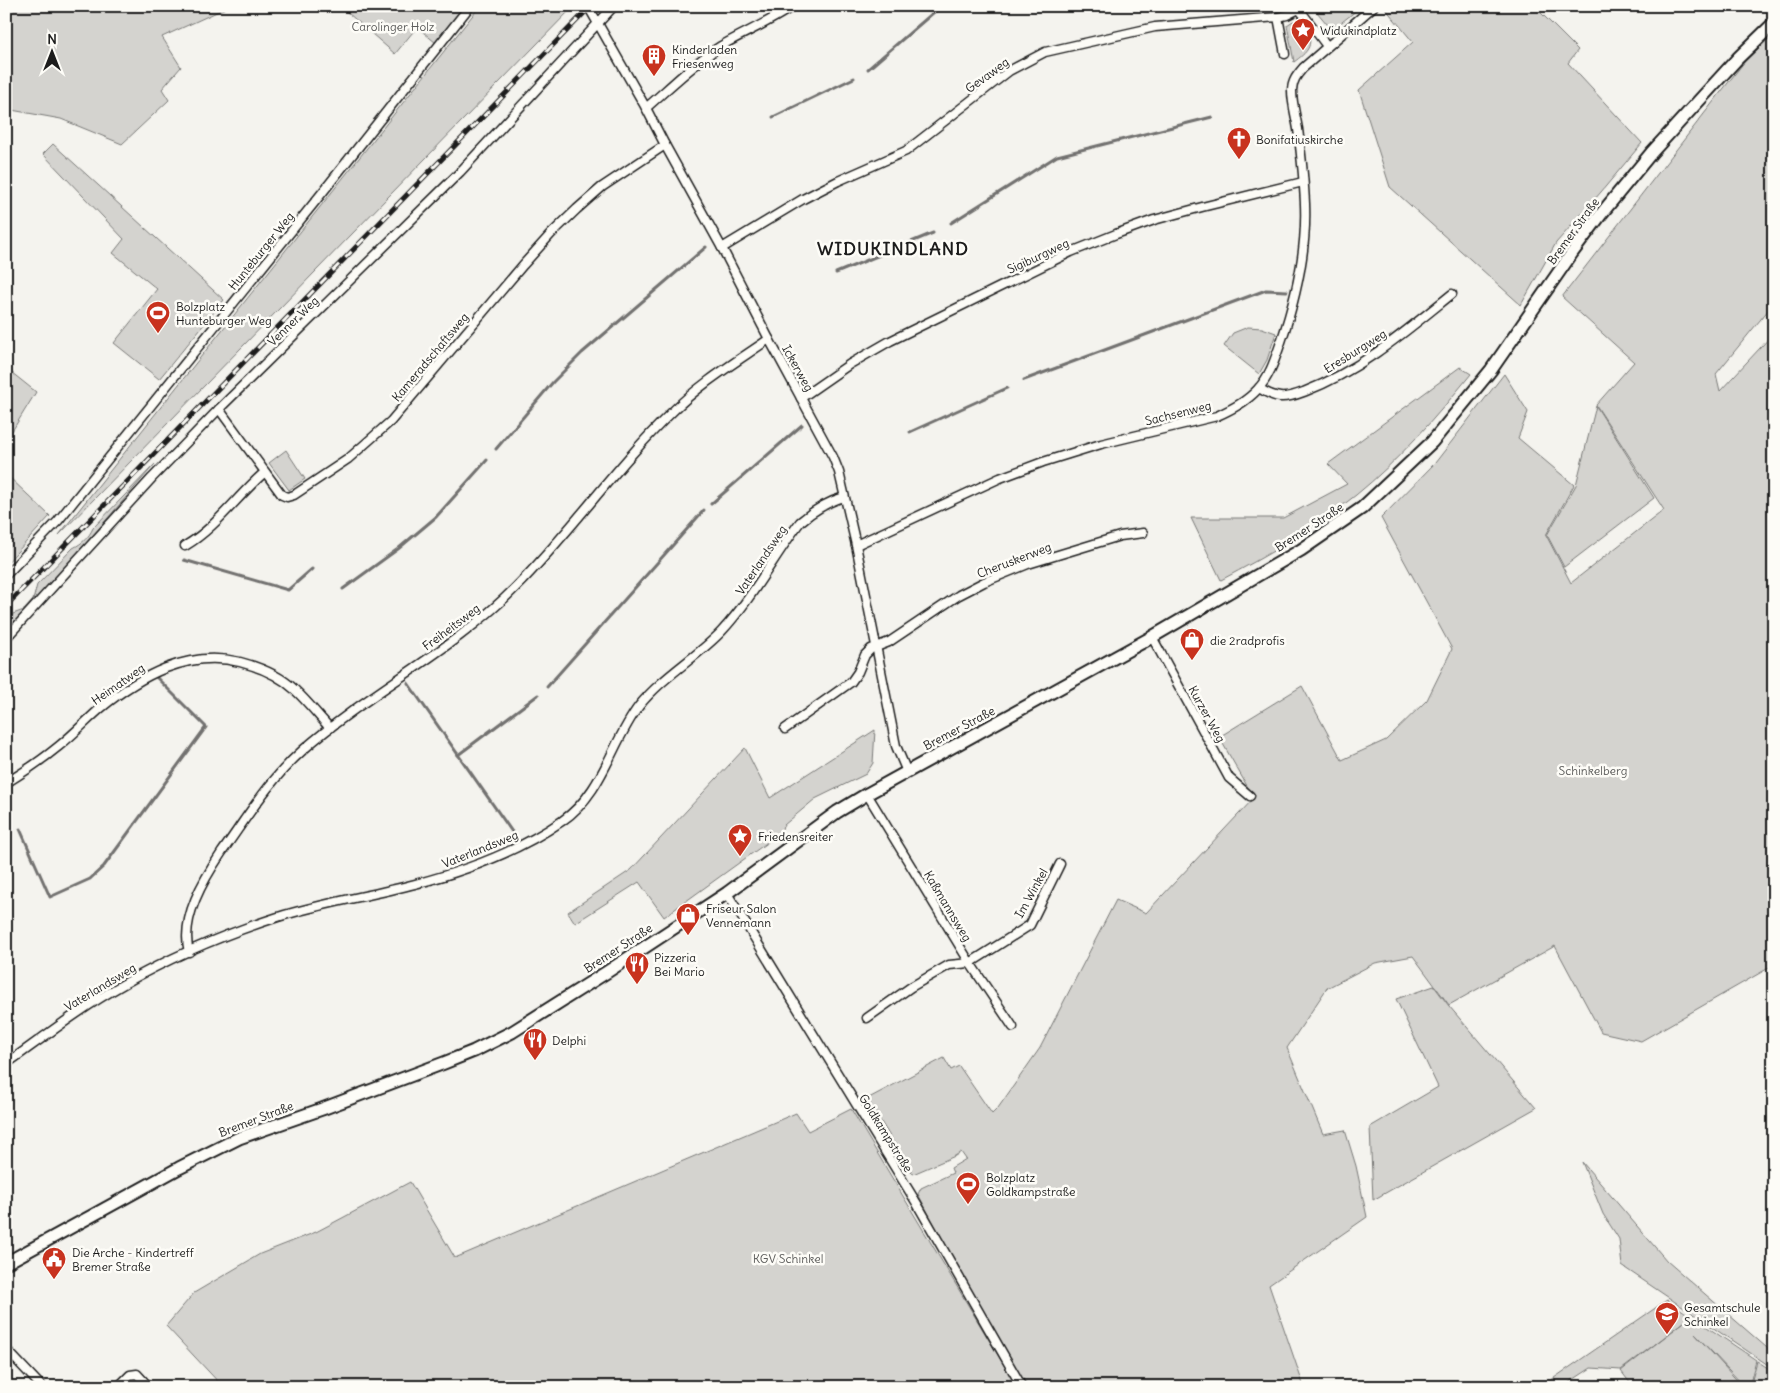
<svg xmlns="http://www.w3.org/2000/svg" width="1780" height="1393" font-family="Delius,sans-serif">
  <rect width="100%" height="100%" fill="#f4f3ee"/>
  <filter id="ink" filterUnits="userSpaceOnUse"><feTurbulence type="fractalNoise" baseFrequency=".02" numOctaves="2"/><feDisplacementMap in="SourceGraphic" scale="10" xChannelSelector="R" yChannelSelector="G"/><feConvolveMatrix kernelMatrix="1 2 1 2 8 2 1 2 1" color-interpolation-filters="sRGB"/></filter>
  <g filter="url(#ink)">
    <g fill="#d4d3cf" stroke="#787876">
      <path d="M6,6H230L162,37L181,67L162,89L169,100L122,144L61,119L6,109Z"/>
      <path d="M340,6H464L436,43L417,27L395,54Z"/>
      <path d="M480,6H572V8L59,535Z"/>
      <path d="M1312,6H1362L1332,30Z"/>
      <path d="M1388,6H1534L1578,50L1568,63L1642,143L1601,192L1556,243L1521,305L1390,187L1359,90L1413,42L1385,8Z"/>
      <path d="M1293,21C1299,22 1301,25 1305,30C1316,45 1306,53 1294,62L1287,25Z"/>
      <path d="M1774,34V303L1716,374L1720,391L1774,333V965L1641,1041L1601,1032L1555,946L1449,1005L1413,956L1375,963L1327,988L1287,1048L1323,1134L1345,1130L1356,1166L1367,1217L1269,1285L1304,1387H1025L972,1294L918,1194L921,1188L953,1173L951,1168L966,1159L961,1152L955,1156L913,1174L867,1099L944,1058L951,1070L959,1066L992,1114L998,1108L1040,1048L1116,900L1146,913L1254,798L1219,737L1302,686L1342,760L1386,740L1427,700L1452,649L1381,518L1435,463L1504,374L1528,412L1518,438L1574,485L1546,535L1571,583L1664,510L1596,405L1634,362L1562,297L1745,61Z"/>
      <path d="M53,144L224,300L159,379L114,343L157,289L113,253L124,239L43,154Z"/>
      <path d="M1248,327L1262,328L1276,333L1267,360L1259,374L1224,346L1233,333Z"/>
      <path d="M1460,367L1471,374C1436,417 1399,460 1356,495C1314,529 1268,555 1221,580L1191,518H1283L1347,484L1328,464Z"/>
      <path d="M6,368L36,392L6,441Z"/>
      <path d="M1596,406L1654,498L1564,567L1547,535L1576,485Z"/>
      <path d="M286,450L305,479L289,490L269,463Z"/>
      <path d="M155,464L25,613L6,632V618L10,615L24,610L33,600L37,585L73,548C83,543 89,537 93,528Z"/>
      <path d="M6,474L50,516L6,564Z"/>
      <path d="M875,730L873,763L866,774L815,799L784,825L779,834L664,917L639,882L575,923L568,912L631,870L745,748L770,798Z"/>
      <path d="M1434,986L1449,1006L1536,1108L1373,1200L1370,1127L1438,1087L1396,999Z"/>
      <path d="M851,1109L1017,1387H223L166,1326L194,1293L260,1254L316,1232L410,1182L455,1258L796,1113L808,1131Z"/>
      <path d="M1582,1162L1667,1261L1774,1354V1369L1622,1266L1619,1239L1603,1214Z"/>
      <path d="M1667,1300L1756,1360L1749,1387H1745L1695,1334L1743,1387H1633L1621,1371L1684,1322L1621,1370L1591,1368L1562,1387H1541Z"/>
      <path d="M1757,1361L1774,1372V1387H1750Z"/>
    </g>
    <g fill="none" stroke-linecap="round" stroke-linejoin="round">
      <g stroke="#72716f" stroke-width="3">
        <path d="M868,69L941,6"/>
        <path d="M773,117L854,78"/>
        <path d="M951,223L1057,156L1212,117"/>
        <path d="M836,273L933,233"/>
        <path d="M1024,380L1266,290L1287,291"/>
        <path d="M910,432L1007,388"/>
        <path d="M496,449L553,382L582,353L706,247"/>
        <path d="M711,504L802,425"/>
        <path d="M184,560L288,590L312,569"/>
        <path d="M343,589L398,549L436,517L487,460"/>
        <path d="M408,683L517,839"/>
        <path d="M547,687L704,510"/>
        <path d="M458,755L538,695"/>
        <path d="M20,829L50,897L90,879L104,866L206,727L157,678"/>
      </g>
      <defs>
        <g id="street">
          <path d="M588,6L646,108L665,145L722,248L769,339L833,457L839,472L856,545L896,746L907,772"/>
          <path d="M1297,6L1327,46"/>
          <path d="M1278,17L1285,54"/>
          <path d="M646,108C670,87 694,63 721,46C745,32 770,22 793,6"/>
          <path d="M722,248L803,199L838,181L906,151L1009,71L1045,52L1155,27L1278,17L1287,15L1299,9"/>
          <path d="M1259,388C1265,392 1272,396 1280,397C1289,398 1298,394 1306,391C1361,370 1406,331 1452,294"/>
          <path d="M801,398L850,364L890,341L1071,252L1116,234L1154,220L1202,207L1303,182"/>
          <path d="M219,409L282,495L287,497L294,495L348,459L391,421L523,265L551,234L577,209L602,187L665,145"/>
          <path d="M856,545L1000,478L1043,462L1101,444L1217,416C1232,409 1246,402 1258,389C1270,376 1275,359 1281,342C1296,298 1307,251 1305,204C1304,179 1301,153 1298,129C1296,117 1292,103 1292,91C1292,81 1297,75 1303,68L1374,6"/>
          <path d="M185,546C216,528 238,495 265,472"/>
          <path d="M6,575L58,521L322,193L470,6"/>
          <path d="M1152,637L1229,778L1250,796"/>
          <path d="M6,638L152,478L219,409L460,172L614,6"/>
          <path d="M785,729L851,682L858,672L865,655L871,649L889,642L959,595L984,582L1028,564L1120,536L1143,533"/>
          <path d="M6,783C24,772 42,760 59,746C74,734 87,720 101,708C140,676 188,649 240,662C259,667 279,675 294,689C307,701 318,715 330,728"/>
          <path d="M867,794L970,963L1013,1027"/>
          <path d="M727,893L916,1202L1022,1387"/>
          <path d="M189,952C180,918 204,879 222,852C247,817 270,779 303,750C370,691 453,651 516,587C571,532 616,466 672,412C701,383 736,362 769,339"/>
          <path d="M867,1018L911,987L949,965L970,963L1030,925L1060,864"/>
          <path d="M6,1064C44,1037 81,1008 122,985C171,957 225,934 278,917C323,903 370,896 415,884C465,871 519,851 562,821C603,793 611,743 639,706C662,677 696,658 721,632C752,599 773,558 800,522C814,510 827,502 844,497"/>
          <path d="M6,1349L42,1387"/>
          <path d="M118,1387L130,1375L137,1374L149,1387"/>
        </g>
        <path id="secondary" d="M6,1263L179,1168L239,1138L322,1109L444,1063L474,1051L512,1032L607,972L727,893L837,812L867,794L1152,637L1301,550L1362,508L1432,442L1491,370L1572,253L1602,213L1652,152L1738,58L1774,23"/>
      </defs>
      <use href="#street" stroke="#1c1c1c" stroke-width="11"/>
      <use href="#secondary" stroke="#1c1c1c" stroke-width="15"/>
      <use href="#street" stroke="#fdfcf7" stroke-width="8"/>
      <use href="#secondary" stroke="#fdfcf7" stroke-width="11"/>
      <defs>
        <path id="rail" d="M6,606L591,6"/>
      </defs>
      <use href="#rail" stroke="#1c1c1c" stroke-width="5"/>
      <use href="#rail" stroke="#fdfcf7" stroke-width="3" stroke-dasharray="9" stroke-linecap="butt"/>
    </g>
  </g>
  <defs>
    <symbol id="sight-pin" viewBox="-11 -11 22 30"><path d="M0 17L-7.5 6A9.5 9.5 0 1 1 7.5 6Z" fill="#c8321e" stroke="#fdfcf7"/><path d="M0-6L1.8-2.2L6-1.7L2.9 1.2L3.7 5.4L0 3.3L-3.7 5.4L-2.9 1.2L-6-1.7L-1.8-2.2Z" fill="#fff"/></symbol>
    <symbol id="building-pin" viewBox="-11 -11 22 30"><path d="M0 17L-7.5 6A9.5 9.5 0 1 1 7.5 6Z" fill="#c8321e" stroke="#fdfcf7"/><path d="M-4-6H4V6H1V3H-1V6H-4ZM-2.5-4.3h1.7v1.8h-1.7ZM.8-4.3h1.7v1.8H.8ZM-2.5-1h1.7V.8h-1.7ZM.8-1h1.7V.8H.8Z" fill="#fff"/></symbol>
    <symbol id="church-pin" viewBox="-11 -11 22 30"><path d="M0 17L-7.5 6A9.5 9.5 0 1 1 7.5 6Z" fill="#c8321e" stroke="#fdfcf7"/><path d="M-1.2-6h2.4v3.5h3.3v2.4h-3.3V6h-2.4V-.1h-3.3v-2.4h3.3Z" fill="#fff"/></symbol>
    <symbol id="stadium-pin" viewBox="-11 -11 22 30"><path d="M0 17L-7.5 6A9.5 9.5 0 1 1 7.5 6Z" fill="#c8321e" stroke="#fdfcf7"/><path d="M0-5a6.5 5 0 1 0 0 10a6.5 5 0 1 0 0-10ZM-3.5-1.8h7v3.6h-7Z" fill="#fff"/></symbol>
    <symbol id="shop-pin" viewBox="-11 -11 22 30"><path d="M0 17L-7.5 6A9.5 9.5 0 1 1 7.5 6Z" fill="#c8321e" stroke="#fdfcf7"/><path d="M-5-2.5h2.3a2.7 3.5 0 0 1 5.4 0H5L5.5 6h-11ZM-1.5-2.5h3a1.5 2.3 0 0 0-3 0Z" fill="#fff"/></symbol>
    <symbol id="restaurant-pin" viewBox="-11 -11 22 30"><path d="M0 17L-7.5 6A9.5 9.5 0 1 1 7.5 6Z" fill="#c8321e" stroke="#fdfcf7"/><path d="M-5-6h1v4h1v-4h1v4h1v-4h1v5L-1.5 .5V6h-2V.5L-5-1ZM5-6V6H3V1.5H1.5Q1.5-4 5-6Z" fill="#fff"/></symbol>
    <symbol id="civic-pin" viewBox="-11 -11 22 30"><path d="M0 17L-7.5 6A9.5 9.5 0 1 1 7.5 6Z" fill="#c8321e" stroke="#fdfcf7"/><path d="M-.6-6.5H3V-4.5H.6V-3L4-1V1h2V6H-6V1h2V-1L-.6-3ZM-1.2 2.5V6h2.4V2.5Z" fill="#fff"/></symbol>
    <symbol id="school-pin" viewBox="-11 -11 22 30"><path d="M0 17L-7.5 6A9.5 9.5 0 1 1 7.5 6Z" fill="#c8321e" stroke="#fdfcf7"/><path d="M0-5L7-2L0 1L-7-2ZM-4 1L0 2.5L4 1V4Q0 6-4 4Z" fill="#fff"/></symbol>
  </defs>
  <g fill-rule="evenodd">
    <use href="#sight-pin" x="1289" y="16" width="28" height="38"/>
    <use href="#building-pin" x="640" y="42" width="28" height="38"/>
    <use href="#church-pin" x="1225" y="125" width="28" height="38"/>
    <use href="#stadium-pin" x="144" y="299" width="28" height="38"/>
    <use href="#shop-pin" x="1178" y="626" width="28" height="38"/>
    <use href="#sight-pin" x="726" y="822" width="28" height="38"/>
    <use href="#shop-pin" x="674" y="901" width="28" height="38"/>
    <use href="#restaurant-pin" x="623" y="950" width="28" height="38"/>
    <use href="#restaurant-pin" x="521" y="1026" width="28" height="38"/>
    <use href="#stadium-pin" x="954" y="1170" width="28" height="38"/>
    <use href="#civic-pin" x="40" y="1245" width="28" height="38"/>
    <use href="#school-pin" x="1653" y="1300" width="28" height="38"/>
  </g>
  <g text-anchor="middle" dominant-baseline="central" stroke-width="5" stroke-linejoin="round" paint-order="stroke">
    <g font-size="12" fill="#5c5c5b" stroke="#fdfcf7">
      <text x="393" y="26">Carolinger Holz</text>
      <text x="1593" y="770">Schinkelberg</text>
      <text x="788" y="1258">KGV Schinkel</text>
    </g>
    <g font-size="12" fill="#1c1c1c" stroke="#fdfcf7" text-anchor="start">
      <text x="1320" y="30">Widukindplatz</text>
      <text x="672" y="49">Kinderladen<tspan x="672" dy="14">Friesenweg</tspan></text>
      <text x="1256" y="139">Bonifatiuskirche</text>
      <text x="176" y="306">Bolzplatz<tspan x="176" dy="14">Hunteburger Weg</tspan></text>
      <text x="1210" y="640">die 2radprofis</text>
      <text x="758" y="836">Friedensreiter</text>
      <text x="706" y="908">Friseur Salon<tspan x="706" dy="14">Vennemann</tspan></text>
      <text x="654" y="957">Pizzeria<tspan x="654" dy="14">Bei Mario</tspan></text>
      <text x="552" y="1040">Delphi</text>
      <text x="986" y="1177">Bolzplatz<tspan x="986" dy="14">Goldkampstraße</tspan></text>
      <text x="72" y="1252">Die Arche - Kindertreff<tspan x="72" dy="14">Bremer Straße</tspan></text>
      <text x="1684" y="1307">Gesamtschule<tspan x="1684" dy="14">Schinkel</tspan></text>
    </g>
    <g font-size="12" fill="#1c1c1c" stroke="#fdfcf7">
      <text transform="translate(987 75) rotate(-36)">Gevaweg</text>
      <text transform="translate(1573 231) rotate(-54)">Bremer Straße</text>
      <text transform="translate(261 251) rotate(-51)">Hunteburger Weg</text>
      <text transform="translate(1038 256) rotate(-25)">Sigiburgweg</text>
      <text transform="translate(293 321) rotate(-44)">Venner Weg</text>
      <text transform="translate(1355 351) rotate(-32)">Eresburgweg</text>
      <text transform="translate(430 357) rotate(-50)">Kameradschaftsweg</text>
      <text transform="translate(798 368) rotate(61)">Ickerweg</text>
      <text transform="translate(1178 413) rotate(-14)">Sachsenweg</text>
      <text transform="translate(1309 527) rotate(-33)">Bremer Straße</text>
      <text transform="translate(761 560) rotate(-56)">Vaterlandsweg</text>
      <text transform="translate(1014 560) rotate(-21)">Cheruskerweg</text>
      <text transform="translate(451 627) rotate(-37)">Freiheitsweg</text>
      <text transform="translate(118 684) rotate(-35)">Heimatweg</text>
      <text transform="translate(1207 714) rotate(61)">Kurzer Weg</text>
      <text transform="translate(959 728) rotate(-28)">Bremer Straße</text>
      <text transform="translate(480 849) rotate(-22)">Vaterlandsweg</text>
      <text transform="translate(1031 893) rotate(-61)">Im Winkel</text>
      <text transform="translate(948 906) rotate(59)">Kaßmannsweg</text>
      <text transform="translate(618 948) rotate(-33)">Bremer Straße</text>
      <text transform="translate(100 987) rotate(-31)">Vaterlandsweg</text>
      <text transform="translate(256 1119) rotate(-21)">Bremer Straße</text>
      <text transform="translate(886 1133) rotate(58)">Goldkampstraße</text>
    </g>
    <g font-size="18" font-weight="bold" letter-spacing="1" fill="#1c1c1c" stroke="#fdfcf7">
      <text x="893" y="248">WIDUKINDLAND</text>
    </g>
  </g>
  <rect width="1780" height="1393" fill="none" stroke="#fdfcf7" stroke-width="25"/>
  <rect x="12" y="12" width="1755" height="1368" fill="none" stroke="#1c1c1c" stroke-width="2" filter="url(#ink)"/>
  <g transform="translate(52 52)" stroke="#fdfcf7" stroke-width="4" paint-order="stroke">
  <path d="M0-4L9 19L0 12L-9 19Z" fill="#1c1c1c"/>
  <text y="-8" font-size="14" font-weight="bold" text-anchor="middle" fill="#1c1c1c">N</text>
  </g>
</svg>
